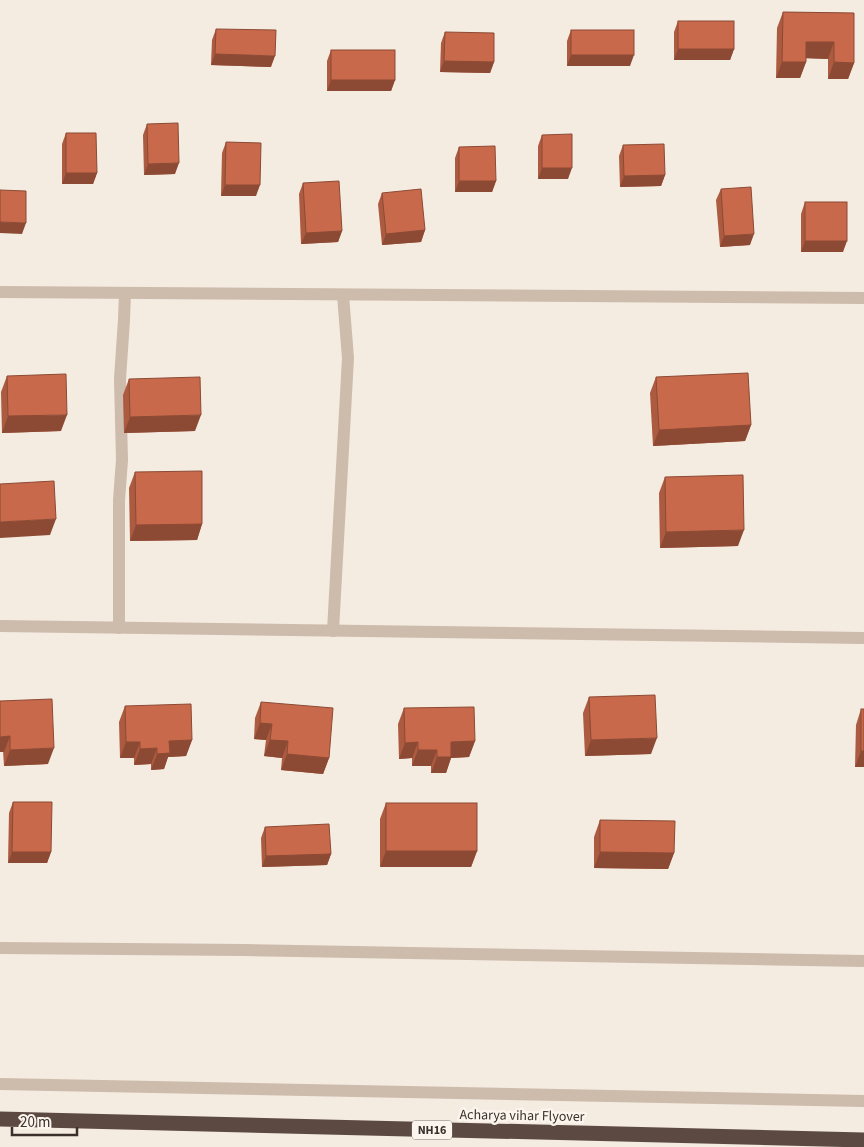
<svg xmlns="http://www.w3.org/2000/svg" width="864" height="1147" font-family="'Source Sans 3',sans-serif">
  <rect width="100%" height="100%" fill="#f4ebe1"/>
  <g fill="none" stroke-linecap="round" stroke-linejoin="round">
    <g stroke="#cdbbac" stroke-width="12">
      <path d="M0,292L864,298"/>
      <path d="M0,626L864,638"/>
      <path d="M119,628V500L122,460L120,379L124,320L125,293"/>
      <path d="M333,631L348,358L343,295"/>
      <path d="M0,948L244,950L864,961"/>
      <path d="M0,1084L864,1101"/>
    </g>
    <path stroke="#5c4a42" stroke-width="15" d="M0,1119L864,1140"/>
  </g>
  <g fill="#ac5a40">
    <path d="M783,12L854,13V63L848,79H828V59L806,58V62L800,78H776L777,28Z"/>
    <path d="M678,21L734,49L730,60H674V32Z"/>
    <path d="M216,29L271,67L211,65L212,40Z"/>
    <path d="M571,30L630,66H567V41Z"/>
    <path d="M445,32L494,62L490,73L440,72L441,43Z"/>
    <path d="M331,50L395,80L391,91H327V61Z"/>
    <path d="M147,124L175,174L144,175L143,135Z"/>
    <path d="M66,133L97,173L93,184H62V144Z"/>
    <path d="M542,135L568,179H538V146Z"/>
    <path d="M226,142L256,196H221L222,153Z"/>
    <path d="M623,145L665,175L661,186L620,187L619,156Z"/>
    <path d="M459,147L496,181L492,192H455V158Z"/>
    <path d="M303,183L342,231L338,242L301,244L299,194Z"/>
    <path d="M721,189L750,245L720,247L716,200Z"/>
    <path d="M382,193L425,230L421,242L382,245L378,204Z"/>
    <path d="M805,202L843,252H801V214Z"/>
    <path d="M7,376L61,431L2,433L1,392Z"/>
    <path d="M656,377L751,425L745,441L653,446L650,393Z"/>
    <path d="M129,379L195,431L124,433L123,395Z"/>
    <path d="M135,472L202,524L197,540L130,541L129,488Z"/>
    <path d="M665,477L738,546L660,548L659,493Z"/>
    <path d="M589,697L651,754L585,756L583,713Z"/>
    <path d="M0,701L48,764L4,766Z"/>
    <path d="M261,702L329,758L323,774L281,770L282,758L264,756L266,740L254,739L255,718Z"/>
    <path d="M125,706L192,740L186,756L168,757L164,769L151,770V764L134,765V758H120L119,722Z"/>
    <path d="M404,708L475,741L469,757L451,758L446,773H431V766H412V758L399,759L398,724Z"/>
    <path d="M861,709H864V767H855L856,725Z"/>
    <path d="M13,802L51,852L47,863H8L9,813Z"/>
    <path d="M386,803L477,851L471,867H380V819Z"/>
    <path d="M600,820L674,853L668,869L594,868V837Z"/>
    <path d="M265,827L331,854L327,865L262,867L261,838Z"/>
  </g>
  <g fill="#8c4a34">
    <path d="M806,42H834L828,59L800,58Z"/>
    <path d="M678,49H734L730,60H674Z"/>
    <path d="M215,54L275,56L271,67L211,65Z"/>
    <path d="M571,55H634L630,66H567Z"/>
    <path d="M444,61L494,62L490,73L440,72Z"/>
    <path d="M782,62H806L800,78H776Z"/>
    <path d="M834,62L854,63L848,79H828Z"/>
    <path d="M331,80H395L391,91H327Z"/>
    <path d="M179,163L175,174L144,175L148,164Z"/>
    <path d="M542,168H572L568,179H538Z"/>
    <path d="M66,173H97L93,184H62Z"/>
    <path d="M665,175L661,186L620,187L624,176Z"/>
    <path d="M459,181H496L492,192H455Z"/>
    <path d="M225,185H260L256,196H221Z"/>
    <path d="M0,222L26,223L22,234L0,233Z"/>
    <path d="M425,230L421,242L382,245L386,234Z"/>
    <path d="M342,231L338,242L301,244L306,233Z"/>
    <path d="M754,234L750,245L720,247L724,236Z"/>
    <path d="M805,241H847L843,252H801Z"/>
    <path d="M67,415L61,431L2,433L8,416Z"/>
    <path d="M201,415L195,431L124,433L130,417Z"/>
    <path d="M751,425L745,441L653,446L659,430Z"/>
    <path d="M56,519L50,535L0,538V522Z"/>
    <path d="M202,524L197,540L130,541L136,525Z"/>
    <path d="M744,530L738,546L660,548L666,532Z"/>
    <path d="M260,723L272,724L266,740L254,739Z"/>
    <path d="M10,736L4,752H0V737Z"/>
    <path d="M657,738L651,754L585,756L591,740Z"/>
    <path d="M192,740L186,756L168,757L164,769L151,770L157,754L169,741Z"/>
    <path d="M270,740L288,741L282,758L264,756Z"/>
    <path d="M475,741L469,757L451,758L446,773H431L437,757L451,742Z"/>
    <path d="M126,742H140L134,758H120Z"/>
    <path d="M418,742L412,758L399,759L405,743Z"/>
    <path d="M54,748L48,764L4,766L10,750Z"/>
    <path d="M157,748L151,764L134,765L140,749Z"/>
    <path d="M418,750H437L431,766H412Z"/>
    <path d="M861,751H864V767H855Z"/>
    <path d="M287,754L329,758L323,774L281,770Z"/>
    <path d="M386,851H477L471,867H380Z"/>
    <path d="M12,852H51L47,863H8Z"/>
    <path d="M600,852L674,853L668,869L594,868Z"/>
    <path d="M331,854L327,865L262,867L266,856Z"/>
  </g>
  <g fill="#c8694b" stroke="#8c4a34">
    <path d="M783,12L854,13V63L834,62V42H806V62H782Z"/>
    <rect x="678" y="21" width="56" height="28"/>
    <path d="M216,29L276,30L275,56L215,54Z"/>
    <rect x="571" y="30" width="63" height="25"/>
    <path d="M445,32L494,33V62L444,61Z"/>
    <rect x="331" y="50" width="64" height="30"/>
    <path d="M178,123L179,163L148,164L147,124Z"/>
    <path d="M66,133H96L97,173H66Z"/>
    <path d="M572,134V168H542V135Z"/>
    <path d="M226,142L261,143L260,185H225Z"/>
    <path d="M664,144L665,175L624,176L623,145Z"/>
    <path d="M495,146L496,181H459V147Z"/>
    <path d="M339,181L342,231L306,233L303,183Z"/>
    <path d="M751,187L754,234L724,236L721,189Z"/>
    <path d="M421,189L425,230L386,234L382,193Z"/>
    <path d="M0,190L26,191V223L0,222Z"/>
    <rect x="805" y="202" width="42" height="39"/>
    <path d="M748,373L751,425L659,430L656,377Z"/>
    <path d="M66,374L67,415L8,416L7,376Z"/>
    <path d="M200,377L201,415L130,417L129,379Z"/>
    <path d="M202,471V524L136,525L135,472Z"/>
    <path d="M743,475L744,530L666,532L665,477Z"/>
    <path d="M54,481L56,519L0,522V484Z"/>
    <path d="M655,695L657,738L591,740L589,697Z"/>
    <path d="M52,699L54,748L10,750V736L0,737V701Z"/>
    <path d="M261,702L333,708L329,758L287,754L288,741L270,740L272,724L260,723Z"/>
    <path d="M191,704L192,740L169,741L170,753L157,754V748L140,749V742H126L125,706Z"/>
    <path d="M474,707L475,741L451,742V757H437V750H418V742L405,743L404,708Z"/>
    <rect x="861" y="709" width="3" height="42"/>
    <path d="M13,802H52L51,852H12Z"/>
    <rect x="386" y="803" width="91" height="48"/>
    <path d="M600,820L675,821L674,853L600,852Z"/>
    <path d="M329,824L331,854L266,856L265,827Z"/>
  </g>
  <g text-anchor="middle" dominant-baseline="central" stroke-width="5" stroke-linejoin="round" paint-order="stroke">
    <rect fill="#fbf5ee" stroke="#756b66" stroke-width="1" x="412" y="1120.5" width="40" height="19" rx="4"/>
    <g font-size="12" font-weight="bold" fill="#3b302b">
      <text x="432" y="1130">NH16</text>
    </g>
    <g font-size="14" fill="#3b302b" stroke="#fbf5ee">
      <text transform="translate(522 1116) rotate(1)">Acharya vihar Flyover</text>
    </g>
  </g>
  <path d="M12 1127v8h65v-8" fill="none" stroke="#3b302b" stroke-width="2.5"/>
  <text x="20" y="1127" font-size="15" fill="#3b302b" stroke="#fbf5ee" stroke-width="4" paint-order="stroke">20 m</text>
</svg>
